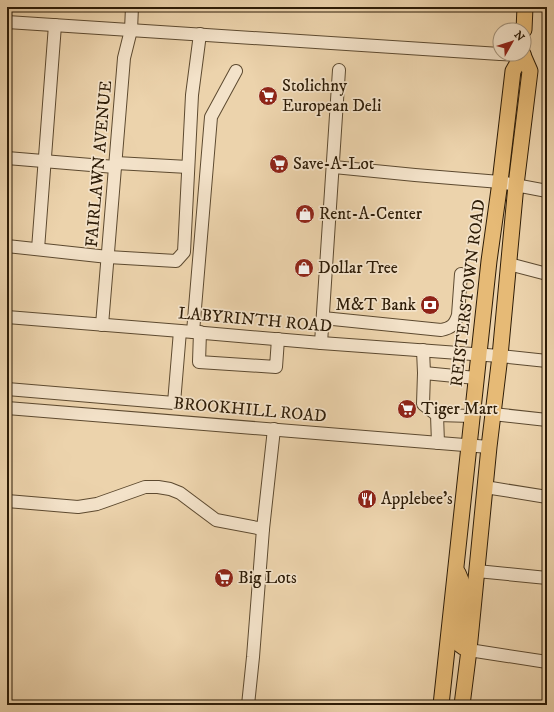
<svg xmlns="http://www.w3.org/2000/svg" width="554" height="712" font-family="'IM FELL DW Pica',serif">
  <rect width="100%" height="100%" fill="#ecd3ac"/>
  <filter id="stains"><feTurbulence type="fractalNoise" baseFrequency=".005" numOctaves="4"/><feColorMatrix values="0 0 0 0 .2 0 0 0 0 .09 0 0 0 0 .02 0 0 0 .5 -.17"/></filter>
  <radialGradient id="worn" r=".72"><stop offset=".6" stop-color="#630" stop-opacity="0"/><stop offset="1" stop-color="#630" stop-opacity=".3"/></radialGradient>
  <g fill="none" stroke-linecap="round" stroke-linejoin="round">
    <defs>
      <g id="minor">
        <path d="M7,22L500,54"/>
        <path d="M501,54L523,55"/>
        <path d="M7,158L115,167"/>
        <path d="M116,163L188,167"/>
        <path d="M334,167L415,175L500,182L547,191"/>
        <path d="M7,246L108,257L176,261L184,252L192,95L200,34"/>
        <path d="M38,249L55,25"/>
        <path d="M509,264L547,274"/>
        <path d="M7,317L193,332L321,343L500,356L547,361"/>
        <path d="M323,318L441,330C451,328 455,325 458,315L461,274"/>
        <path d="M102,325L124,58L131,30L132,7"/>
        <path d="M193,332L211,117L236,71"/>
        <path d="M200,332L199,362L276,367L278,339"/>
        <path d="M321,343L339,70"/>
        <path d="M423,350L424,373L423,404L437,415L438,443"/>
        <path d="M424,373L476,378"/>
        <path d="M7,389L174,403L180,331"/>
        <path d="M7,408L489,447"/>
        <path d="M493,414L547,420"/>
        <path d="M437,415L472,416"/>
        <path d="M485,487L547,497"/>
        <path d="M7,501L78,507L97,504L145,487H158L170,489L180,493L216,520L263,529"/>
        <path d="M477,571L547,578"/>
        <path d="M469,650L547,662"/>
        <path d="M248,705L253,657L263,529L274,429"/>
      </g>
      <g id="major">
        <path d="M524,30L525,7"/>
        <path d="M458,573L463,585L464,590L459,640V644L463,647L469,650"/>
        <path d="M441,705L489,261L500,182L513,71L523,54"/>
        <path d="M462,705L469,650L489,447L500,356L516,185L530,71L523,55"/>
      </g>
    </defs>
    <use href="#minor" stroke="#5d4a30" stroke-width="14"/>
    <use href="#major" stroke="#2d1c07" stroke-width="17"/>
    <use href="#minor" stroke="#f3e2c9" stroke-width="12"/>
    <use href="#major" stroke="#e6ba76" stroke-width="15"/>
  </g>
  <defs>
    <symbol id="supermarket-disc" viewBox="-11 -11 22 22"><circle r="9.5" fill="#8f2418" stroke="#f3e2c9"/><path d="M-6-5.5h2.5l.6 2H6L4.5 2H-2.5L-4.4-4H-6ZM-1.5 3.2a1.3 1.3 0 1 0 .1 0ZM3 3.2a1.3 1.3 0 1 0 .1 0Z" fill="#fff"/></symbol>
    <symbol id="shop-disc" viewBox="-11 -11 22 22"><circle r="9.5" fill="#8f2418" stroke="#f3e2c9"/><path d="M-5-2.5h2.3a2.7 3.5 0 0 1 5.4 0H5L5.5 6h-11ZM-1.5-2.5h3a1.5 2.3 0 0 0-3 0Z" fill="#fff"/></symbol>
    <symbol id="bank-disc" viewBox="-11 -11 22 22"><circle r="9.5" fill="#8f2418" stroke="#f3e2c9"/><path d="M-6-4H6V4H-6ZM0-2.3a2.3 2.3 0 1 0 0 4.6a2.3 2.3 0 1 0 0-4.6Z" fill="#fff"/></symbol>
    <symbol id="restaurant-disc" viewBox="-11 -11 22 22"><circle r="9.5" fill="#8f2418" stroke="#f3e2c9"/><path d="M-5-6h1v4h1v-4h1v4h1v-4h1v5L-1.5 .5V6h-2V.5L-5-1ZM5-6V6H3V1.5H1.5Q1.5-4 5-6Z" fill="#fff"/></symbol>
  </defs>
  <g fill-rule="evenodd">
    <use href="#supermarket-disc" x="257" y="85" width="22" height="22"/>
    <use href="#supermarket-disc" x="268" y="153" width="22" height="22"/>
    <use href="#shop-disc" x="294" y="203" width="22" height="22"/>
    <use href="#shop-disc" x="293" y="257" width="22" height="22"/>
    <use href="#bank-disc" x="419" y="294" width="22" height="22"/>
    <use href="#supermarket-disc" x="396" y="398" width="22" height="22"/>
    <use href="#restaurant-disc" x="356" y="488" width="22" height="22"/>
    <use href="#supermarket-disc" x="213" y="567" width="22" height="22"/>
  </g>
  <g text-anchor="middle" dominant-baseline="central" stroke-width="3.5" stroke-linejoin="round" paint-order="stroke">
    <g font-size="17" fill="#2d1c07" stroke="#f3e2c9" text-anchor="start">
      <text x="282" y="86">Stolichny<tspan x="282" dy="20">European Deli</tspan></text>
      <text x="293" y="164">Save-A-Lot</text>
      <text x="319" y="214">Rent-A-Center</text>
      <text x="318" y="268">Dollar Tree</text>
      <text x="416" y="305" text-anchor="end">M&amp;T Bank</text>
      <text x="421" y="409">Tiger Mart</text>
      <text x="381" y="499">Applebee's</text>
      <text x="238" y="578">Big Lots</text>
    </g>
    <g font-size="17" fill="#2d1c07" stroke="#f3e2c9">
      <text transform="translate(99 164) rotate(-85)">FAIRLAWN AVENUE</text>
      <text transform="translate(468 293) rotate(-83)">REISTERSTOWN ROAD</text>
      <text transform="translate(255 320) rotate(5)">LABYRINTH ROAD</text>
      <text transform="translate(250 410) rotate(5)">BROOKHILL ROAD</text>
    </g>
  </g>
  <rect width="554" height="712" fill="none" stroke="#ecd3ac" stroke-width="24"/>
  <rect x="8" y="8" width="538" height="696" fill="none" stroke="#2d1c07" stroke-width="2"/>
  <rect x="12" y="12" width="530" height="688" fill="none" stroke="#2d1c07"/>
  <g transform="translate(512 42) rotate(51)"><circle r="19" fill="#f3e2c9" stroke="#a4937b"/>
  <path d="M0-3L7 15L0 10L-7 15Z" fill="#8f2418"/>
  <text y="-6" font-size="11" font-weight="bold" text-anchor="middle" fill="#2d1c07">N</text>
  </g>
  <rect width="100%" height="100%" filter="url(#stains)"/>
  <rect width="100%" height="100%" fill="url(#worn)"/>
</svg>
